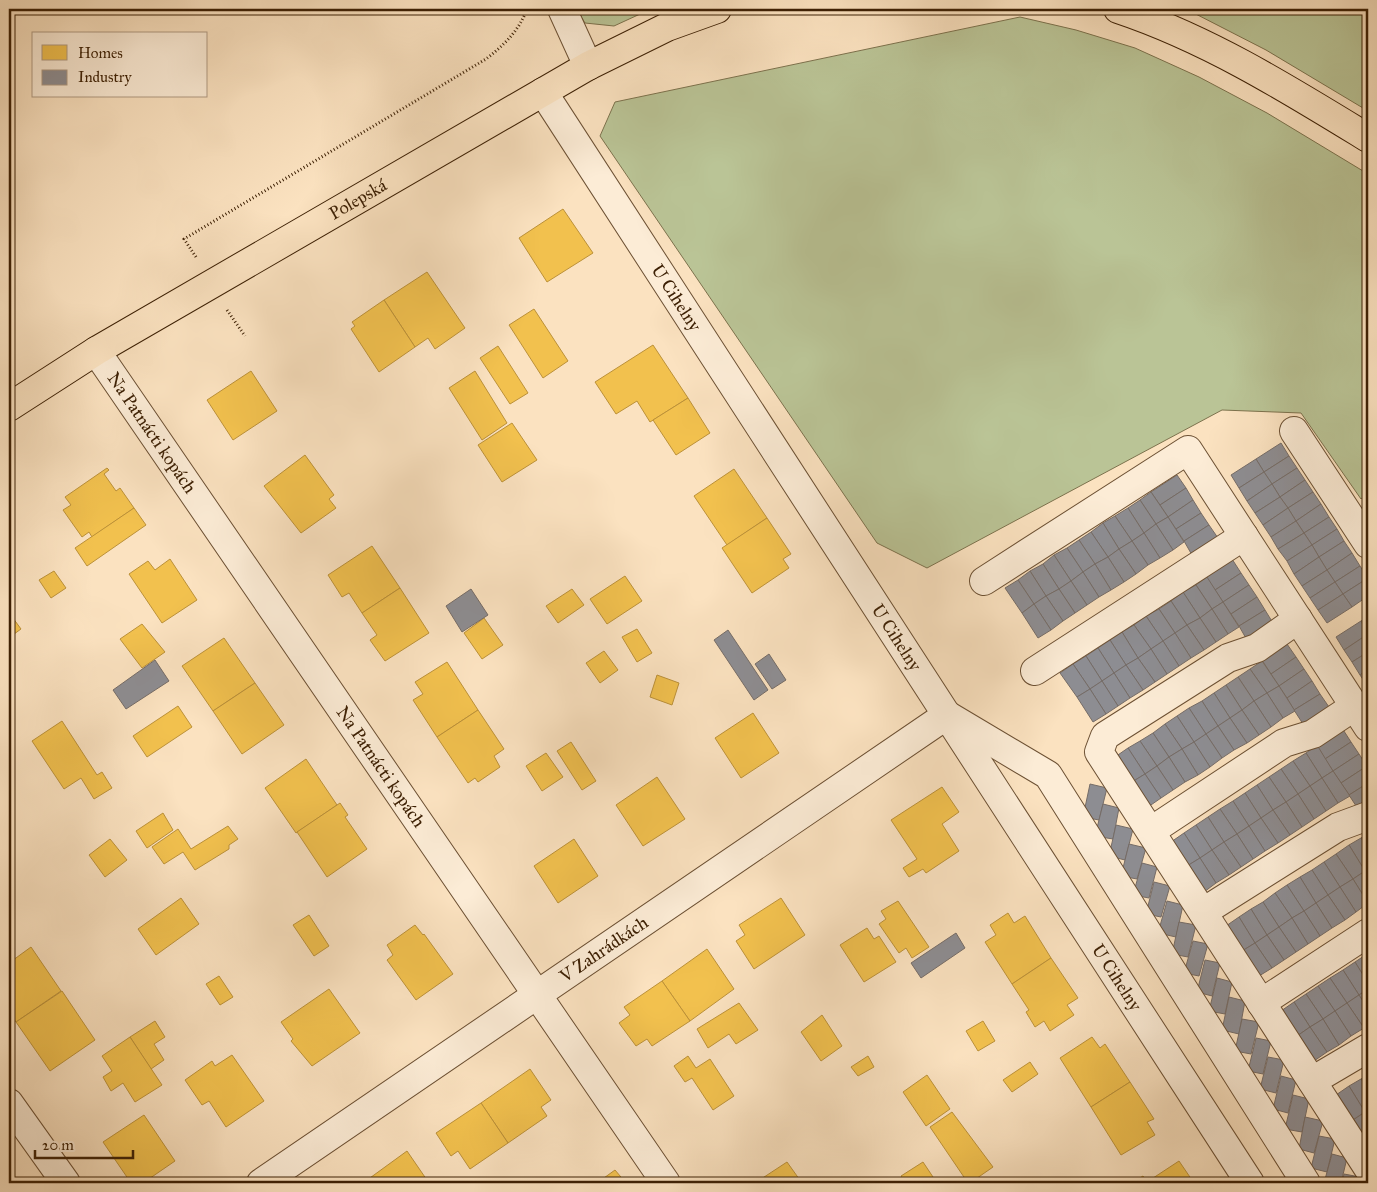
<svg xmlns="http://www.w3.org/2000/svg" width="1377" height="1192" font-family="'IM FELL Great Primer',serif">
  <rect width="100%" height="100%" fill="#fbe2c0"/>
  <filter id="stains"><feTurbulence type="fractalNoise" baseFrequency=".004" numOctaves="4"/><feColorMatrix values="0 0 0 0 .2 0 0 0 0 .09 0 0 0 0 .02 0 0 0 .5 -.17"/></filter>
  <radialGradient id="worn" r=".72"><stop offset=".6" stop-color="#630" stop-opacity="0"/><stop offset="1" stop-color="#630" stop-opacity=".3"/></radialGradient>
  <g fill="#bac496" stroke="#7c724d">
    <path d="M576,9H651L614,26L585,23Z"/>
    <path d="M1186,9H1368V111L1266,50Z"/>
    <path d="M1020,17L1076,30L1135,48L1199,77L1267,113L1368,174V493L1361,499L1301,413L1222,410L927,568L877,543L600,136L615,102Z"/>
  </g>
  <g fill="#f2c14e" stroke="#bc9138">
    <path d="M563,209L593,253L547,282L519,238Z"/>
    <path d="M427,272L465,328L435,349L428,338L415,347L384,300Z"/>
    <path d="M384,300L415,347L379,372L351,329L355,326L352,322Z"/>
    <path d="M534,309L568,361L543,378L509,325Z"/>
    <path d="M653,345L688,398L650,422L637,401L616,414L595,382Z"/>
    <path d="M498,346L528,393L510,404L480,358Z"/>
    <path d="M251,371L277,411L233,440L207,400Z"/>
    <path d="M475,371L507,423L482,440L449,388Z"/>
    <path d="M688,398L710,433L676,455L653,420Z"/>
    <path d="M512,423L537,460L502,482L478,445Z"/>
    <path d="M305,455L334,495L329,499L336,508L301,533L264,486Z"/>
    <path d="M107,468L109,470L104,474L116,491L120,488L134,508L92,537L89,532L82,537L63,510L71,505L65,497Z"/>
    <path d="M734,469L767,518L727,545L694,496Z"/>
    <path d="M134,508L146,525L87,566L75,548Z"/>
    <path d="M767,518L791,554L783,559L789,568L752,593L722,548Z"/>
    <path d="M372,546L400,588L362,613L349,593L342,597L328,575Z"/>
    <path d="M170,559L197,600L162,623L129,574L148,561L155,570Z"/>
    <path d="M54,571L66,588L51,598L39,580Z"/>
    <path d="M625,576L642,601L607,624L590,599Z"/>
    <path d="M400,588L429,633L385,661L370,640L377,635L362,613Z"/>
    <path d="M572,589L584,605L558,623L546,606Z"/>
    <path d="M10,614L21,629L10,637L9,615Z"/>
    <path d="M484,618L503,645L482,659L464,633Z"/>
    <path d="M142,624L165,652L142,668L120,639Z"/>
    <path d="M637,629L652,653L637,662L622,637Z"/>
    <path d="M224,638L255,683L213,711L182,666Z"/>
    <path d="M604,651L618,670L600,683L586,663Z"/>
    <path d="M447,662L478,710L437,737L413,700L423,694L415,682Z"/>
    <path d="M657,675L679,683L672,705L650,697Z"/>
    <path d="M255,683L284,725L242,754L213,711Z"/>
    <path d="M178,706L192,727L147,757L133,736Z"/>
    <path d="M478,710L504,749L494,756L500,767L478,782L475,778L468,783L437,737Z"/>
    <path d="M753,713L779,753L741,778L715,738Z"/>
    <path d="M62,721L97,775L102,772L112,788L94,799L81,778L64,789L32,741Z"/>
    <path d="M571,742L596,781L582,790L557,751Z"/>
    <path d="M546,753L563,777L542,791L526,766Z"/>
    <path d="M306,759L337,805L296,833L265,788Z"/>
    <path d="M657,777L685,819L643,846L616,805Z"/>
    <path d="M942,787L959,812L942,824L959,851L926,873L923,869L909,877L903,868L917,859L891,820Z"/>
    <path d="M340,803L348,815L345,817L367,849L327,877L297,832Z"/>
    <path d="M163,813L173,830L147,848L136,831Z"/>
    <path d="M228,826L238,839L229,845V849L195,870L183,852L164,864L152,847L178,829L191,849Z"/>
    <path d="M110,839L127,860L105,877L89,855Z"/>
    <path d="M574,839L598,876L558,903L534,866Z"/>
    <path d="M181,898L199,924L156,955L138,929Z"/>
    <path d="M781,898L805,935L754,969L736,941L745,935L739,925Z"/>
    <path d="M898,901L929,947L912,958L906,948L899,953L879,924L886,919L881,911Z"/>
    <path d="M1008,913L1014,923L1025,916L1051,958L1012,984L985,942L996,935L990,925Z"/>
    <path d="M309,915L329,946L314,956L293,925Z"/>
    <path d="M415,925L423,935L424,934L453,974L416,1000L387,960L393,955L387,945Z"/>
    <path d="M867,928L874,939L879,936L896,962L864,982L840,945Z"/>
    <path d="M31,947L61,991L16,1022L9,1011V963Z"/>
    <path d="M707,949L734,989L690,1021L662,981Z"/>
    <path d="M1051,958L1078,998L1067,1005L1074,1015L1050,1031L1044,1021L1035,1027L1026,1012L1029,1010L1012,984Z"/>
    <path d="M219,976L233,997L220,1005L206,984Z"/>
    <path d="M662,981L690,1021L652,1046L647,1039L636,1046L619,1023L630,1015L624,1007Z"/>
    <path d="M329,989L360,1033L312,1066L291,1041L293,1039L281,1022Z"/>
    <path d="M62,991L95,1040L50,1071L16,1022Z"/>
    <path d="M739,1003L758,1030L736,1044L729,1034L708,1048L697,1029Z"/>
    <path d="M822,1015L842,1046L821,1061L801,1032Z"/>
    <path d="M155,1021L165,1037L154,1044L164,1060L151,1069L130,1037Z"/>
    <path d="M983,1021L995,1041L978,1051L966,1031Z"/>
    <path d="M130,1037L162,1085L135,1102L123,1083L111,1091L103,1077L112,1071L102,1056Z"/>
    <path d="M1092,1037L1100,1048L1105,1044L1130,1082L1091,1107L1060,1058Z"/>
    <path d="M232,1055L264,1101L226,1127L209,1101L202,1105L185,1080L212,1061L215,1066Z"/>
    <path d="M688,1056L696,1068L710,1059L734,1096L713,1110L692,1078L685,1082L674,1066Z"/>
    <path d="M868,1056L874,1067L858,1076L851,1067Z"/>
    <path d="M1030,1062L1038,1074L1012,1092L1003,1080Z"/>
    <path d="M530,1069L551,1100L541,1107L547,1116L508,1143L481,1103Z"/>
    <path d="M927,1075L950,1109L926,1126L903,1092Z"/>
    <path d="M1130,1082L1154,1119L1147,1122L1155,1135L1121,1155L1091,1107Z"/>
    <path d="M481,1103L508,1143L470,1169L458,1151L451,1156L436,1133Z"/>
    <path d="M952,1112L993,1167L970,1183H968L930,1127Z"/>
    <path d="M144,1115L175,1161L143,1183H131L103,1142Z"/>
    <path d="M407,1151L429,1183H363Z"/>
    <path d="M1179,1161L1194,1183H1132L1143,1176L1147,1182Z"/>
    <path d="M787,1162L802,1183H755Z"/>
    <path d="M923,1162L937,1183H906L901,1176Z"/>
    <path d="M615,1170L626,1183H597Z"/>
  </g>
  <g fill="#8d8d92" stroke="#756c67">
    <path d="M1281,443L1289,456L1264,472L1256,459Z"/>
    <path d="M1289,456L1297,468L1272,484L1264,472Z"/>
    <path d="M1256,459L1264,472L1239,488L1231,475Z"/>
    <path d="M1297,468L1305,480L1280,497L1272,484Z"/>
    <path d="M1264,472L1272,484L1247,501L1239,488Z"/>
    <path d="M1177,475L1186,488L1160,505L1151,492Z"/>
    <path d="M1305,480L1313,492L1288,508L1280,497Z"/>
    <path d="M1272,484L1280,497L1255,513L1247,501Z"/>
    <path d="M1186,488L1193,500L1168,517L1160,505Z"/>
    <path d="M1151,492L1168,517L1156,524L1140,500Z"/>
    <path d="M1313,492L1321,504L1296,521L1288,508Z"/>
    <path d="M1280,497L1288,508L1263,525L1255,513Z"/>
    <path d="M1140,500L1156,524L1144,533L1128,508Z"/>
    <path d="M1193,500L1201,513L1176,529L1168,517Z"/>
    <path d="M1321,504L1329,517L1304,533L1296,521Z"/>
    <path d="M1128,508L1144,533L1132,541L1115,516Z"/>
    <path d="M1288,508L1296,521L1271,537L1263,525Z"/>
    <path d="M1201,513L1209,525L1184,541L1176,529Z"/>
    <path d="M1115,516L1132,541L1119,549L1103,523Z"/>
    <path d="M1168,517L1184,542L1173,550L1156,524Z"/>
    <path d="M1329,517L1337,529L1312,545L1304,533Z"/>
    <path d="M1296,521L1304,533L1278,549L1271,537Z"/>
    <path d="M1103,523L1119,549L1108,557L1091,532Z"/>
    <path d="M1156,524L1173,550L1160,558L1144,533Z"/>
    <path d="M1209,525L1218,538L1192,555L1184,541Z"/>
    <path d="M1337,529L1344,541L1319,557L1312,545Z"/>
    <path d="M1091,532L1108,557L1095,564L1079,540Z"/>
    <path d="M1144,533L1160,558L1148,565L1132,541Z"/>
    <path d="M1304,533L1312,545L1287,561L1278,549Z"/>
    <path d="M1079,540L1095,564L1083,572L1067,548Z"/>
    <path d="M1132,541L1148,565L1136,574L1119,549Z"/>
    <path d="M1344,541L1352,553L1327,570L1319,557Z"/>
    <path d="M1312,545L1319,557L1294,574L1287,561Z"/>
    <path d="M1067,548L1083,572L1071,581L1054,555Z"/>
    <path d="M1119,549L1136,574L1124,582L1108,557Z"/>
    <path d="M1352,553L1360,566L1335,582L1327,570Z"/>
    <path d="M1054,555L1071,581L1059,589L1043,564Z"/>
    <path d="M1108,557L1124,582L1111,590L1095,564Z"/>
    <path d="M1319,557L1327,570L1302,586L1294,574Z"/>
    <path d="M1232,559L1241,573L1215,590L1206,577Z"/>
    <path d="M1043,564L1059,589L1046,596L1030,571Z"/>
    <path d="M1095,564L1111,590L1099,597L1083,572Z"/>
    <path d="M1360,566L1368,578L1343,594L1335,582Z"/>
    <path d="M1327,570L1335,582L1310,598L1302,586Z"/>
    <path d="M1030,571L1046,596L1034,604L1018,580Z"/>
    <path d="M1083,572L1099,597L1087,605L1071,581Z"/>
    <path d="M1241,573L1249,585L1223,602L1215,590Z"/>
    <path d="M1207,577L1223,602L1212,609L1196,585Z"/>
    <path d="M1368,578V596L1352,607L1343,594Z"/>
    <path d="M1018,580L1034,604L1022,613L1005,588Z"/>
    <path d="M1071,581L1087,605L1075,613L1059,589Z"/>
    <path d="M1335,582L1343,594L1318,610L1310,598Z"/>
    <path d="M1196,585L1212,609L1200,618L1183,592Z"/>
    <path d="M1249,585L1257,597L1231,614L1223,602Z"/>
    <path d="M471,589L488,615L462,632L446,606Z"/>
    <path d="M1059,589L1075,613L1063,621L1046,596Z"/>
    <path d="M1183,592L1200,618L1187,625L1171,601Z"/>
    <path d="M1343,594L1352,607L1327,623L1318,610Z"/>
    <path d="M1046,596L1063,621L1051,630L1034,604Z"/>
    <path d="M1257,597L1265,610L1239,626L1231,614Z"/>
    <path d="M1171,601L1187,625L1175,633L1159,609Z"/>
    <path d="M1223,602L1239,627L1228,634L1212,609Z"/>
    <path d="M1034,604L1051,630L1038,638L1022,613Z"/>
    <path d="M1159,609L1175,633L1163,641L1146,616Z"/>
    <path d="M1212,609L1228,634L1216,642L1200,618Z"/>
    <path d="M1265,610L1273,623L1247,640L1239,626Z"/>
    <path d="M1146,616L1163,641L1151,649L1134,625Z"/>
    <path d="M1368,616V632L1361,621Z"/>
    <path d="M1200,618L1216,642L1204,650L1187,625Z"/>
    <path d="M1361,621L1368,634L1344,650L1336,637Z"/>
    <path d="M1134,625L1151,649L1138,658L1122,632Z"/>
    <path d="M1187,625L1204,650L1191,658L1175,633Z"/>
    <path d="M728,630L768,690L754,700L714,640Z"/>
    <path d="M1122,632L1138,658L1126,665L1110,640Z"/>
    <path d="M1175,633L1191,658L1179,666L1163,641Z"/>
    <path d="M1368,634V652L1352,662L1344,650Z"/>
    <path d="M1110,640L1126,665L1114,673L1098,648Z"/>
    <path d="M1163,641L1179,666L1167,674L1151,649Z"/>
    <path d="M1287,644L1296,657L1271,674L1262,660Z"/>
    <path d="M1098,648L1114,673L1102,681L1086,656Z"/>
    <path d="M1151,649L1167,674L1155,682L1138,658Z"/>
    <path d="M1368,652V669L1360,675L1352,662Z"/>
    <path d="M769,654L786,680L772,689L755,664Z"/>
    <path d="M1086,656L1102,681L1090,689L1073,664Z"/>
    <path d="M1296,657L1304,669L1279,686L1271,674Z"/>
    <path d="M1138,658L1155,682L1143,690L1126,665Z"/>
    <path d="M155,660L169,681L126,709L113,690Z"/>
    <path d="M1262,661L1279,686L1267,693L1250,669Z"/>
    <path d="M1073,664L1090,689L1077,697L1060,673Z"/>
    <path d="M1126,665L1143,690L1130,698L1114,673Z"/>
    <path d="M1250,669L1267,693L1254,701L1238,677Z"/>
    <path d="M1304,669L1312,681L1287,698L1279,686Z"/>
    <path d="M1368,669V687L1360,675Z"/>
    <path d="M1114,673L1130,698L1118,706L1102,681Z"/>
    <path d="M1238,677L1254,701L1242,710L1226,685Z"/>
    <path d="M1102,681L1118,706L1106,714L1090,689Z"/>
    <path d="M1312,681L1320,694L1294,710L1287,698Z"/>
    <path d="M1226,685L1242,710L1230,718L1214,693Z"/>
    <path d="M1279,686L1295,711L1283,718L1267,693Z"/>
    <path d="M1090,689L1106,714L1093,722L1077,697Z"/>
    <path d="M1214,693L1230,718L1218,726L1202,701Z"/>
    <path d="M1267,693L1283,718L1271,727L1254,701Z"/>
    <path d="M1320,694L1329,707L1303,724L1294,710Z"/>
    <path d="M1202,701L1218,726L1206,734L1189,708Z"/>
    <path d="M1254,701L1271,727L1259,735L1242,710Z"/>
    <path d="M1189,708L1206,734L1194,742L1177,716Z"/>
    <path d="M1242,710L1259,735L1247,743L1230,718Z"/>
    <path d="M1177,716L1194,742L1182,749L1165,724Z"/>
    <path d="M1230,718L1247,743L1234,750L1218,726Z"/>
    <path d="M1165,724L1182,749L1169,757L1153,733Z"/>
    <path d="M1218,726L1234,750L1222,758L1206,734Z"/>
    <path d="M1342,728L1351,742L1325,759L1317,745Z"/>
    <path d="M1153,733L1169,757L1157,766L1140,741Z"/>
    <path d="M1206,734L1222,758L1210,767L1194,742Z"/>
    <path d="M1140,741L1157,766L1145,774L1128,748Z"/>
    <path d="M1194,742L1210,767L1198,775L1182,749Z"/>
    <path d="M1351,742L1359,754L1333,771L1325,759Z"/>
    <path d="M1317,745L1333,771L1322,778L1306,753Z"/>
    <path d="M1128,748L1145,774L1132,782L1115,757Z"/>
    <path d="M1182,749L1198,775L1185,782L1169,757Z"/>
    <path d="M1306,753L1322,778L1310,786L1293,761Z"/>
    <path d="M1359,754L1367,766L1341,783L1333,771Z"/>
    <path d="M1169,757L1185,782L1173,790L1157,766Z"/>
    <path d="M1293,761L1310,786L1298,794L1281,769Z"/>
    <path d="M1157,766L1173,790L1161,798L1145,774Z"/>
    <path d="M1367,766L1368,783L1349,795L1341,783Z"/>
    <path d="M1281,769L1298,794L1286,802L1269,777Z"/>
    <path d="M1333,771L1350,796L1338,803L1322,778Z"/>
    <path d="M1145,774L1161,798L1148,807L1132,782Z"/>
    <path d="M1269,777L1286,802L1273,810L1257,785Z"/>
    <path d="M1322,778L1338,803L1326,811L1310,786Z"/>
    <path d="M1368,783V802L1358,809L1349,795Z"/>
    <path d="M1090,784L1107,788L1099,820L1083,817Z"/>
    <path d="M1257,785L1273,810L1261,818L1245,793Z"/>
    <path d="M1310,786L1326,811L1314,819L1298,794Z"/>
    <path d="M1245,793L1261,818L1249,826L1233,801Z"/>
    <path d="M1298,794L1314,819L1302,827L1286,802Z"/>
    <path d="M1233,801L1249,826L1237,834L1220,809Z"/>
    <path d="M1286,802L1302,827L1290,835L1273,810Z"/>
    <path d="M1103,804L1119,808L1113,839L1095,836Z"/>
    <path d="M1220,809L1237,834L1224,842L1208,817Z"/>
    <path d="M1273,810L1290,835L1278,843L1261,818Z"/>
    <path d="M1208,817L1224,842L1212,850L1196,825Z"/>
    <path d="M1261,818L1278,843L1265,851L1249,826Z"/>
    <path d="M1116,825L1133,829L1125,860L1109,856Z"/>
    <path d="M1196,825L1212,850L1200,858L1184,833Z"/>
    <path d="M1249,826L1265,851L1253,859L1237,834Z"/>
    <path d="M1368,832V849L1361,838Z"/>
    <path d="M1184,833L1200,858L1187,866L1171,842Z"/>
    <path d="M1237,834L1253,859L1241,867L1224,842Z"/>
    <path d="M1361,838L1368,849V868L1365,871L1349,845Z"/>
    <path d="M1224,842L1241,867L1229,875L1212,850Z"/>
    <path d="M1129,844L1146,848L1137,879L1121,876Z"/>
    <path d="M1349,845L1365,871L1353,879L1336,854Z"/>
    <path d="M1212,850L1229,875L1216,883L1200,858Z"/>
    <path d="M1336,854L1353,879L1340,887L1324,862Z"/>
    <path d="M1200,858L1216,883L1204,892L1187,866Z"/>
    <path d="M1324,862L1340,887L1328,895L1312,870Z"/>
    <path d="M1142,863L1157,867L1149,898L1133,895Z"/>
    <path d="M1312,870L1328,895L1316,903L1300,877Z"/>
    <path d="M1365,871L1368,876V903L1353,879Z"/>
    <path d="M1300,877L1316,903L1304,911L1287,885Z"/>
    <path d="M1353,879L1368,903L1356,912L1340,887Z"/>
    <path d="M1154,882L1170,886L1161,917L1146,914Z"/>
    <path d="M1287,885L1304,911L1292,918L1275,893Z"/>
    <path d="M1340,887L1356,912L1345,920L1328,895Z"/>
    <path d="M1275,893L1292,918L1279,927L1263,902Z"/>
    <path d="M1328,895L1345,920L1332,928L1316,903Z"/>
    <path d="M1167,901L1183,905L1176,937L1158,933Z"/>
    <path d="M1263,902L1279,927L1267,935L1251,909Z"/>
    <path d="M1316,903L1332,928L1320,936L1304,911Z"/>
    <path d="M1251,909L1267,935L1255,943L1239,917Z"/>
    <path d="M1304,911L1320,936L1308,944L1292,918Z"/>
    <path d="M1239,917L1255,943L1242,951L1226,926Z"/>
    <path d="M1292,918L1308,944L1296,952L1279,927Z"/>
    <path d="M1179,922L1196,925L1188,957L1172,954Z"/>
    <path d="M1279,927L1296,952L1284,960L1267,935Z"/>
    <path d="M956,933L965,948L921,978L911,963Z"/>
    <path d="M1267,935L1284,960L1272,968L1255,943Z"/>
    <path d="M1193,941L1208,944L1199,976L1184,973Z"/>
    <path d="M1255,943L1272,968L1259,976L1242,951Z"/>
    <path d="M1367,954L1368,956V983L1355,962Z"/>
    <path d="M1205,960L1220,963L1212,996L1197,992Z"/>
    <path d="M1355,962L1368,983V989L1359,995L1343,970Z"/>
    <path d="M1343,970L1359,995L1347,1003L1330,978Z"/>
    <path d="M1217,978L1232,982L1225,1014L1209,1011Z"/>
    <path d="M1330,978L1347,1003L1335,1011L1318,986Z"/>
    <path d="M1318,986L1335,1011L1323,1019L1306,994Z"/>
    <path d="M1368,989V1009L1359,995Z"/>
    <path d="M1306,994L1323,1019L1310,1027L1294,1002Z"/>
    <path d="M1359,995L1368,1009V1025L1364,1028L1347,1003Z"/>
    <path d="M1229,997L1245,1001L1239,1034L1222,1030Z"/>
    <path d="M1294,1002L1310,1027L1297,1036L1281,1011Z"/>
    <path d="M1347,1003L1364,1028L1351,1036L1335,1011Z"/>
    <path d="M1335,1011L1351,1036L1339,1045L1323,1019Z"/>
    <path d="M1242,1019L1259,1022L1251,1054L1235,1051Z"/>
    <path d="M1323,1019L1339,1045L1327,1052L1310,1027Z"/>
    <path d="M1310,1027L1327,1052L1314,1061L1297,1036Z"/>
    <path d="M1256,1038L1271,1041L1263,1074L1248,1071Z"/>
    <path d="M1268,1057L1284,1060L1276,1093L1260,1089Z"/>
    <path d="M1368,1074V1089L1361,1079Z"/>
    <path d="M1281,1076L1296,1080L1288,1113L1273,1109Z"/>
    <path d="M1361,1079L1368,1089V1110L1365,1112L1349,1086Z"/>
    <path d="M1349,1086L1365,1112L1353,1120L1336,1095Z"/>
    <path d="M1293,1095L1309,1099L1302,1132L1285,1129Z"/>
    <path d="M1365,1112L1368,1116V1144L1353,1120Z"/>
    <path d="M1305,1117L1323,1121L1314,1153L1299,1149Z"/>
    <path d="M1319,1136L1335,1139L1327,1172L1311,1168Z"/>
    <path d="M1332,1154L1347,1158L1341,1183H1324Z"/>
    <path d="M1344,1174L1360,1177L1358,1183H1342Z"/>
  </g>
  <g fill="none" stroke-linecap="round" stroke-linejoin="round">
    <defs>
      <g id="minor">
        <path d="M562,9L588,66"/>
        <path id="s1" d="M543,92L1250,1183"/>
        <path id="s2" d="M96,351L666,1183"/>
        <path d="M1294,431L1368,544"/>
        <path d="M984,581L1188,450L1368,727"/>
        <path d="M1298,619L1257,648L1228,658L1105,736L1099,752L1368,1168"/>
        <path d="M1035,671L1244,536"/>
        <path d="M1151,831L1284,743L1313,734L1355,706"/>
        <path d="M1203,912L1338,827L1368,816"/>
        <path d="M1261,1003L1368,933"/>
        <path d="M1312,1081L1368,1048"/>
        <path d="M9,1103L66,1183"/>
        <path id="s3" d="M261,1183L947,715L1048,775L1306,1183"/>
      </g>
      <g id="major">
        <path d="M1118,9C1208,39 1288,89 1368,138"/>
        <path id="s4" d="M9,407L96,351L588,66L667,27L717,9"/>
      </g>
    </defs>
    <use href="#minor" stroke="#6c5033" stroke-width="30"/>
    <use href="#major" stroke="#3d2004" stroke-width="30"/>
    <g stroke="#3d2004" stroke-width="3" stroke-dasharray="1 2.5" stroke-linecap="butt">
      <path d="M196,257L184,239L486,59C504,45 519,31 527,9"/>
      <path d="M227,310L245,336"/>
    </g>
    <use href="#minor" stroke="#fcecd6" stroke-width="28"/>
    <use href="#major" stroke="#fbe2c0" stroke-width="28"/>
  </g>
  <g text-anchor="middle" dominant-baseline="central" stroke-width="5" stroke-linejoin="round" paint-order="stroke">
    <g font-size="18" fill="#3d2004" stroke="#fcecd6">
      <text stroke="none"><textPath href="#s4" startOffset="406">Polepská</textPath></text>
      <text stroke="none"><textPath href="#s1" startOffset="245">U Cihelny</textPath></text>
      <text stroke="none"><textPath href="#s2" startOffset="99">Na Patnácti kopách</textPath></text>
      <text stroke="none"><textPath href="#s1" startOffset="650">U Cihelny</textPath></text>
      <text stroke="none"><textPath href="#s2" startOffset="504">Na Patnácti kopách</textPath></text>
      <text stroke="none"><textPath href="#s3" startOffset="415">V Zahrádkách</textPath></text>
      <text stroke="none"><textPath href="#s1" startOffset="1055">U Cihelny</textPath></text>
    </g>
  </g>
  <rect width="1377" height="1192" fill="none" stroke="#fbe2c0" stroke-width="30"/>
  <rect x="10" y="10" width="1357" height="1172" fill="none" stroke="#3d2004" stroke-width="2.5"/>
  <rect x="15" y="15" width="1347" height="1162" fill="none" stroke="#3d2004"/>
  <rect x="32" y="32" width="175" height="65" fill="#fcecd6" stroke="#b09a82"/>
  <rect x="42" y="45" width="25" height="15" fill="#f2c14e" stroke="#b09a82"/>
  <text x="78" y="58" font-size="15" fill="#3d2004">Homes</text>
  <rect x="42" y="70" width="25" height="15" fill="#8d8d92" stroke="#b09a82"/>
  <text x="78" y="82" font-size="15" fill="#3d2004">Industry</text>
  <path d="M35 1150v8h98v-8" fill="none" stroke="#3d2004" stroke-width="2.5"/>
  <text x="42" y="1150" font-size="15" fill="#3d2004" stroke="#fcecd6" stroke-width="4" paint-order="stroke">20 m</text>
  <rect width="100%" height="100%" filter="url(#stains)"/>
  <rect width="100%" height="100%" fill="url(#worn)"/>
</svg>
